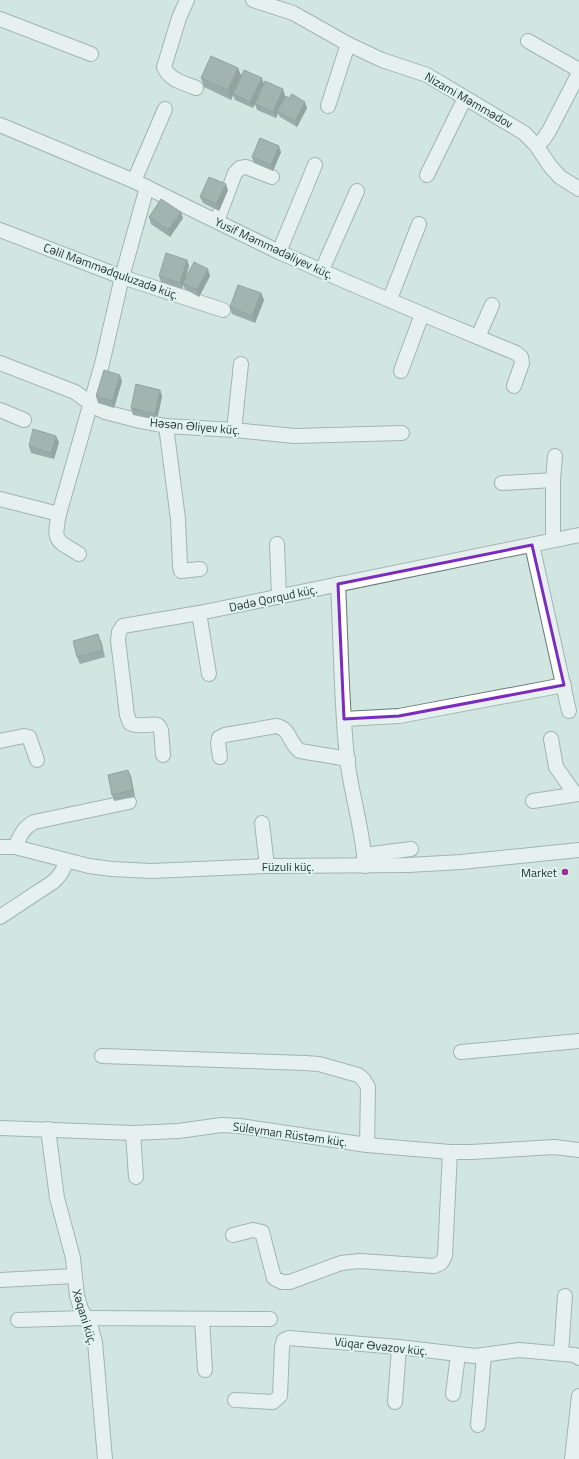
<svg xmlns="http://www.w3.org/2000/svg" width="579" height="1459" font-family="'Titillium Web',sans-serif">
  <rect width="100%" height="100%" fill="#d2e6e1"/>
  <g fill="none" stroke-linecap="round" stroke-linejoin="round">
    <defs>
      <g id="minor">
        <path d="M187,0L179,18L164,67C169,80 184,83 196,88"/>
        <path d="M253,0L293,13L348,44L382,60L427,75L524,133L536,145L550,166L560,177L579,189"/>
        <path d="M0,19L91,54"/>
        <path d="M528,41L579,70"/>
        <path d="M328,106L348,44"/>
        <path d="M0,125L134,181L279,252L347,282L422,314L516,353L521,357L522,363L514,386"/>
        <path d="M536,145L543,140L549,131L579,73"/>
        <path d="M427,175L465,98"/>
        <path d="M134,181L165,109"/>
        <path d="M217,221L235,173L240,168L246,167L272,177"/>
        <path d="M0,230L122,277L223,310"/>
        <path d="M279,252L315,165"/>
        <path d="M322,270L357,191"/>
        <path d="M390,299L419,224"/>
        <path d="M478,337L492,305"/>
        <path d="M0,363L75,392L97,408L105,412L140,421L166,426L234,430L295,436L402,433"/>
        <path d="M401,371L422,314"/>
        <path d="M0,410L24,420"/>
        <path d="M166,426L178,519L180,566L181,571L200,569"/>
        <path d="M234,430L241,364"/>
        <path d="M502,483L553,480"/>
        <path d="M0,499L59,514"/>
        <path d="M553,540V480L555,456"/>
        <path d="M277,544L279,597"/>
        <path d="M532,545L569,711"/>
        <path d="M79,554C56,540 53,542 59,514L102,364L122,277L147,187"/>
        <path d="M338,584C341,642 341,700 347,758C351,794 363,829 365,866"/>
        <path d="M199,613L209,674"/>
        <path d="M344,719L399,716L564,685"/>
        <path d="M551,739L556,767L575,794"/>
        <path d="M0,741L24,736L29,737L37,760"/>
        <path d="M163,755L161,730L158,725C149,723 138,728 130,723L127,715L118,640L119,632L123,626L199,613L579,535"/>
        <path d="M220,757L218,743L219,738L225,735L276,726C290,728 289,743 300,751L348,759"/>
        <path d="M533,801L579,794"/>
        <path d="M262,823L267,866"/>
        <path d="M0,847H15L89,866L112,869L151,871L267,866L408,865L461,862L579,850"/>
        <path d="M15,847C20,836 23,828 34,822L129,802"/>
        <path d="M364,855L411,849"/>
        <path d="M0,917L53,882C60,876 64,870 66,861"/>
        <path d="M461,1052L579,1041"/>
        <path d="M102,1056L305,1063L319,1064L358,1075L363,1079L368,1087L367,1145"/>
        <path d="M0,1128L133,1133L178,1131L222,1125L240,1126L367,1145L450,1152H471L554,1147L579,1150"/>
        <path d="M48,1129L57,1198L73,1258L77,1296L81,1309L91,1328L95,1342L105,1459"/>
        <path d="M133,1133L136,1177"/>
        <path d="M233,1235L253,1230L262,1232L274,1278L282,1282H290L341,1263L360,1261L434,1266L441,1263L445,1256L450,1152"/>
        <path d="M0,1280L74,1276"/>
        <path d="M202,1319L205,1370"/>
        <path d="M18,1320L85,1318L270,1319"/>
        <path d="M561,1353L565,1296"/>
        <path d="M453,1394L458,1355"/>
        <path d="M235,1400L273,1402L280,1396L282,1347L284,1340L289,1338L399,1347L475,1356L519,1350L575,1355L579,1358"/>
        <path d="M395,1402L399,1347"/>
        <path d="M478,1425L484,1355"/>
        <path d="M572,1459L579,1396"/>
      </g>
    </defs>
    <use href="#minor" stroke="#667874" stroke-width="16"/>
    <use href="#minor" stroke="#fff" stroke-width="14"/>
  </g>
  <g fill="#586764">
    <path d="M238,68L241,76L283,89L285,96L284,100L307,108L297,127L280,117L278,113L276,118L257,110L255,104L256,102L253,108L235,100L233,95L231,100L204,87L201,78Z"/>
    <path d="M281,152L273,171L254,163L252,157Z"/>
    <path d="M228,190L219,211L203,203L200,197Z"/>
    <path d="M149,217L183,218L170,237L151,224Z"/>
    <path d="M187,260L189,266L185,279L210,276L199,297L185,289L183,285L182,289L161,282L159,276Z"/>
    <path d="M261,293L264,300L255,323L232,314L230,307Z"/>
    <path d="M122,381L114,408L98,403L96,396Z"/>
    <path d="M160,390L162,396L157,420L133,415L131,408Z"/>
    <path d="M59,442L54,459L31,453L29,446Z"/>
    <path d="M101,640L105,657L80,664L77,657Z"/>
    <path d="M131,776L135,797L114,801L112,795Z"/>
  </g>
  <g fill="#475451">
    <path d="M238,68L242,78L233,94V95L231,100L228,90Z"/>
    <path d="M262,78L264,84L253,108L250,102Z"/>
    <path d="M283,89L285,96L279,112L277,111L278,113L276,118L273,112Z"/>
    <path d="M305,102L307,108L297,127L295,121Z"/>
    <path d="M279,146L281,152L273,171L271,165Z"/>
    <path d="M226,184L228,190L219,211L216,204Z"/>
    <path d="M181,212L183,218L170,237L168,230Z"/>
    <path d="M187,260L189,266L184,284L183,283V285L182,289L180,283Z"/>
    <path d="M208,269L210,276L199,297L197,290Z"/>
    <path d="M261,293L264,300L255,323L252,316Z"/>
    <path d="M120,375L122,381L114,408L112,401Z"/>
    <path d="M160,390L162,396L157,420L155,414Z"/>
    <path d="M56,436L59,442L54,459L51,453Z"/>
    <path d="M128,770L131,776L135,797L133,790Z"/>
  </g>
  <g fill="#667874" stroke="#475451">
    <path d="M211,56L238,68L228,90L201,78Z"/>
    <path d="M244,70L262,78L250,102L233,94Z"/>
    <path d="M265,81L283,89L273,112L255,104Z"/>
    <path d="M292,94L305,102L295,121L277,111L286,96L289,98Z"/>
    <path d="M260,138L279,146L271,165L252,157Z"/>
    <path d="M209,177L226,184L216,204L200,197Z"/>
    <path d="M161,199L181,212L168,230L149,217Z"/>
    <path d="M166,253L187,260L180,283L159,276Z"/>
    <path d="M194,262L208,269L197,290L183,283Z"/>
    <path d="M238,285L261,293L252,316L230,307Z"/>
    <path d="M104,370L120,375L112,401L96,396Z"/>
    <path d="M136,384L160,390L155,414L131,408Z"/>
    <path d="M33,429L56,436L51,453L29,446Z"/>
    <path d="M98,634L103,650L77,657L73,641Z"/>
    <path d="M128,770L133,790L112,795L108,775Z"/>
  </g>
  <path d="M0 0H579V1459H0ZM532,545L564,685L399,716L344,719L338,584Z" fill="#d2e6e1" fill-opacity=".55" fill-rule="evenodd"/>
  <path fill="none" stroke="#7b2cbf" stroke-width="3" stroke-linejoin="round" d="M532,545L564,685L399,716L344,719L338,584Z"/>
  <circle fill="#972f93" stroke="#dff4ef" stroke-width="1.5" cx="565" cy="872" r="4"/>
  <g text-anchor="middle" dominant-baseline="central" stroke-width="4" stroke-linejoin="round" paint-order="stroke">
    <g font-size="12" fill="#2d3533" stroke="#dff4ef">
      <text transform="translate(469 100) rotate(30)">Nizami Məmmədov</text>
      <text transform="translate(274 248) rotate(25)">Yusif Məmmədəliyev küç.</text>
      <text transform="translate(111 271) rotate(20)">Cəlil Məmmədquluzadə küç.</text>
      <text transform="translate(195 426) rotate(5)">Həsən Əliyev küç.</text>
      <text transform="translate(273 598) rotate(-12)">Dədə Qorqud küç.</text>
      <text x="288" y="866">Füzuli küç.</text>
      <text transform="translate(290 1134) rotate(8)">Süleyman Rüstəm küç.</text>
      <text transform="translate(85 1317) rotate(73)">Xəqani küç.</text>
      <text transform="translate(381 1346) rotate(6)">Vüqar Əvəzov küç.</text>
    </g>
    <g font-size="12" fill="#2d3533" stroke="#dff4ef" text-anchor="end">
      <text x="557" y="872">Market</text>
    </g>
  </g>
</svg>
